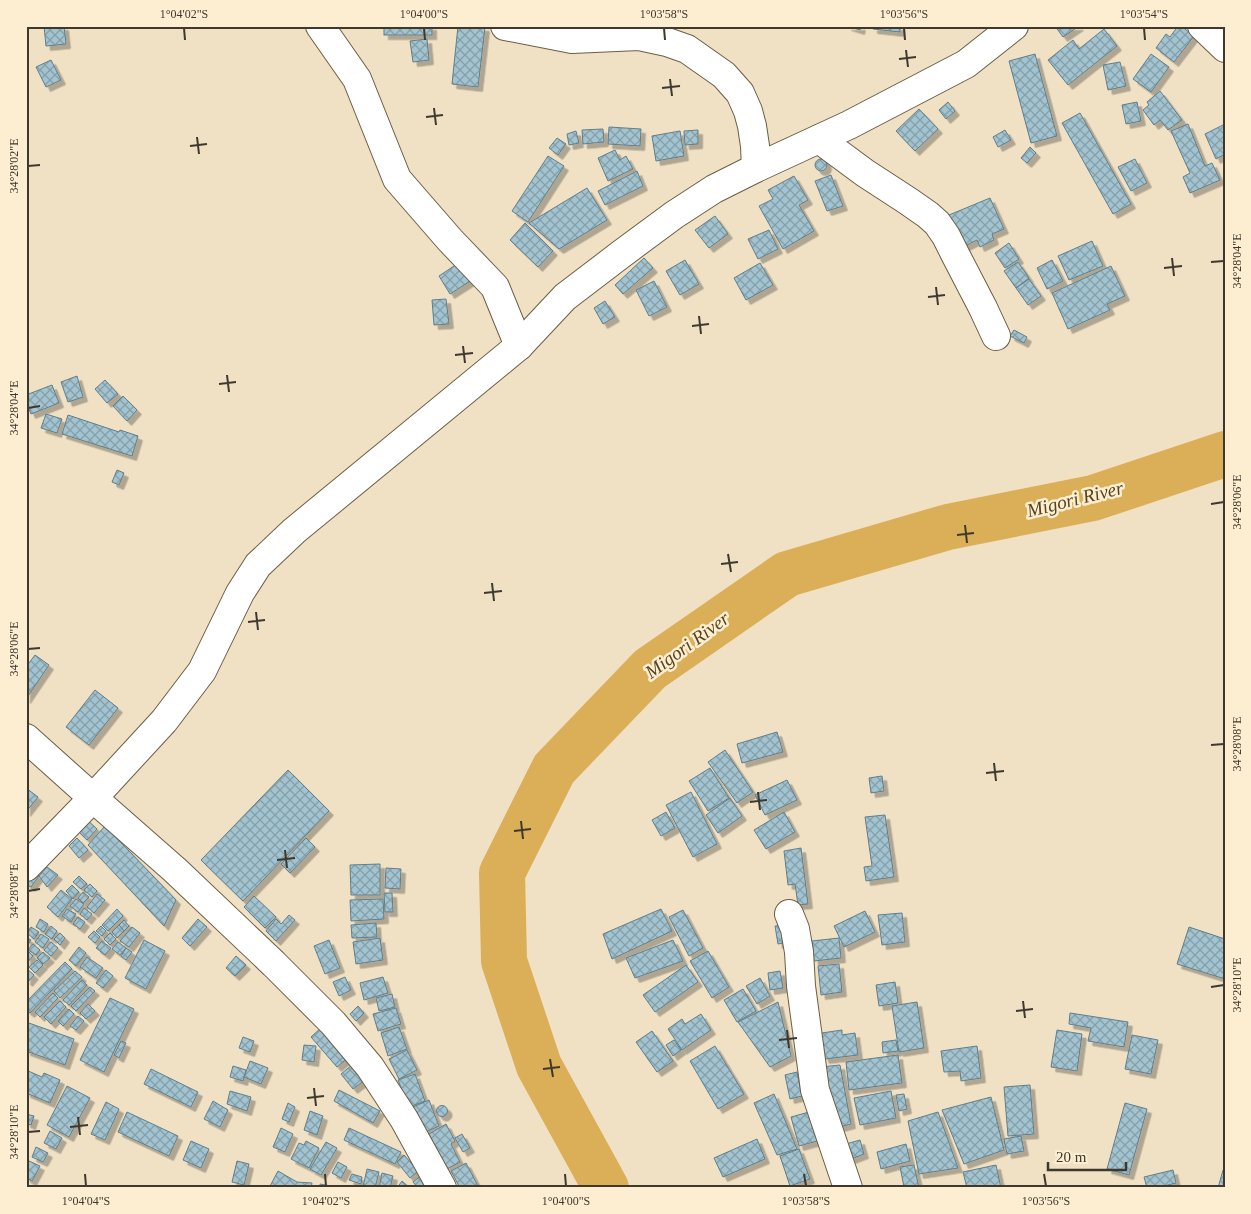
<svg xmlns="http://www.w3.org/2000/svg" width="1251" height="1214" font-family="'Times New Roman',serif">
  <defs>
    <pattern id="building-cross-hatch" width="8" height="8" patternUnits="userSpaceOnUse" patternTransform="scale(1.25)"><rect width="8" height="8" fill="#a2c3d0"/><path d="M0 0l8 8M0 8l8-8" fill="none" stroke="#859fa9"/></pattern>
    <filter id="shadow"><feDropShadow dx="4.5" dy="4.5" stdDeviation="0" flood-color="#0004"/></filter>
  </defs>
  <rect width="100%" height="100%" fill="#f0e1c5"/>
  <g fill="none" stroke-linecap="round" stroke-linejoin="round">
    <path stroke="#dbaf58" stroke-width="46" d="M606,1188L539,1066L504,961L502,873L554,769L650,669L787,574L948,527L1093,498L1225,454"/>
  </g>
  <g fill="url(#building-cross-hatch)" stroke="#5f7e8a" filter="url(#shadow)">
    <path d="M44,26H64L66,44L46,46Z"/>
    <rect x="384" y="26" width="48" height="9"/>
    <path d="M458,26L485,27L478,87L452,84Z"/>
    <path d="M847,26H861L860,30Z"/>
    <path d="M873,26H900V32L873,29Z"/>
    <path d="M1055,26H1079L1063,37Z"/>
    <path d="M1178,26H1181L1194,36L1174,62L1156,48L1166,34L1170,37Z"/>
    <path d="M1104,29L1117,46L1068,85L1048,60L1073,40L1079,49Z"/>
    <path d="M427,39L429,60L413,62L410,41Z"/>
    <path d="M1035,54L1057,136L1031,143L1009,61Z"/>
    <path d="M1151,54L1169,67L1151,92L1133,79Z"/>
    <path d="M51,60L61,80L46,87L36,67Z"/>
    <path d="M1120,62L1126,86L1108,90L1103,65Z"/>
    <path d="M1160,91L1182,120L1168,130L1160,120L1154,125L1143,110L1149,105L1147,102Z"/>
    <path d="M948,102L955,111L946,119L939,110Z"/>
    <path d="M1137,102L1141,121L1126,124L1122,105Z"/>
    <path d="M919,109L938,129L915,151L896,131Z"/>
    <path d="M1080,113L1131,204L1113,214L1062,123Z"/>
    <path d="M1188,124L1205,166L1212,163L1220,180L1190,193L1183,177L1190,173L1171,131Z"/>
    <path d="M1223,125L1225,129V154L1216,159L1205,134Z"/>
    <path d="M609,127L641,129L640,146L608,144Z"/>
    <path d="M603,129L604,142L583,144L582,130Z"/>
    <path d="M698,130V144L685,145L684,131Z"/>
    <path d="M1005,130L1011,140L998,147L993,137Z"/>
    <path d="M576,131L579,143L569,145L567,134Z"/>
    <path d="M680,131L684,156L656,161L652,136Z"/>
    <path d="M557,138L566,144L558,155L549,148Z"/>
    <path d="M1030,147L1036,153L1027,163L1021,158Z"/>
    <path d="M615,150L620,160L626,156L633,169L608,181L598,158Z"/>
    <path d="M548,156L564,166L528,222L512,211Z"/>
    <circle cx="821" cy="165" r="6"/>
    <path d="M1135,159L1147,183L1131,191L1118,167Z"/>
    <path d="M637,171L643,186L605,205L598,191Z"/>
    <path d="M831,175L843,206L827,211L815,181Z"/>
    <path d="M794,176L808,200L799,205L814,231L783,249L759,206L773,199L768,190Z"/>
    <path d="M587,188L607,220L559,249L529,223Z"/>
    <path d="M990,198L1004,229L992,234L994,240L980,247L977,240L963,247L949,215Z"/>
    <path d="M715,216L728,234L709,248L695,230Z"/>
    <path d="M525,223L553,251L538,267L510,240Z"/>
    <path d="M769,230L778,249L758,259L748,239Z"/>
    <path d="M1092,241L1103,266L1069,280L1058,256Z"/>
    <path d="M1009,243L1019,259L1005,268L995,253Z"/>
    <path d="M644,258L653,268L623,294L615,285Z"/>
    <path d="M463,260L475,278L450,294L439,276Z"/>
    <path d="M685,260L699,284L680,295L666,271Z"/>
    <path d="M1052,260L1063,281L1047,289L1037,268Z"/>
    <path d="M1018,262L1029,278L1016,288L1004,271Z"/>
    <path d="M760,263L773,285L746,300L734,278Z"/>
    <path d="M1111,266L1125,296L1107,304L1110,310L1068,329L1052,293Z"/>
    <path d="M1029,279L1041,296L1028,305L1016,288Z"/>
    <path d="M654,281L667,307L649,316L636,290Z"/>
    <path d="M446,299L449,324L434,325L432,300Z"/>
    <path d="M605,301L615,317L603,324L594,308Z"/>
    <path d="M1014,330L1027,337L1024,343L1010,336Z"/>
    <path d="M77,376L83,397L68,402L61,382Z"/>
    <path d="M105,380L118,394L107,403L95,389Z"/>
    <path d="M52,385L59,403L31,414L26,402V395Z"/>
    <path d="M123,396L137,410L127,421L113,406Z"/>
    <path d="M46,414L62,419L57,433L41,428Z"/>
    <path d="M68,415L119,432L120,430L138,436L132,456L62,434Z"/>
    <path d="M117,470L124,473L119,485L112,482Z"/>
    <path d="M35,655L49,665L26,699V667Z"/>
    <path d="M95,690L118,708L89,745L66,727Z"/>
    <path d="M777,732L783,752L742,763L737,744Z"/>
    <path d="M725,750L753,792L737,803L708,762Z"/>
    <path d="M710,768L729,798L708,811L689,781Z"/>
    <path d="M288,770L329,811L243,901L201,860Z"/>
    <path d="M882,776L884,791L871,793L869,778Z"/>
    <path d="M787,780L797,800L765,815L755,795Z"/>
    <path d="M26,788L38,797L26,812Z"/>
    <path d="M691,792L717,844L693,857L666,805Z"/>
    <path d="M730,798L742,816L718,833L706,815Z"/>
    <path d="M666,812L675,828L661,836L652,820Z"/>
    <path d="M784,812L795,832L766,849L754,830Z"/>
    <path d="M885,815L894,877L866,881L864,867L872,866L865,817Z"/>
    <path d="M85,818L97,829L87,840L75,828Z"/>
    <path d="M105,826L176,900L164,926L88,845Z"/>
    <path d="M77,838L88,850L79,858L69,846Z"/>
    <path d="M306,838L315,847L290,873L281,864Z"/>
    <path d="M801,848L808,904L798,905L795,884L788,885L784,851Z"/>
    <path d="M380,864V895H351L350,865Z"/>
    <path d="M47,867L58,875L47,887L39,876Z"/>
    <path d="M386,868L401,869L400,889L385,888Z"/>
    <path d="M27,869L39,876L31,887L26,884V870Z"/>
    <path d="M79,876L87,884L81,889L73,882Z"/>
    <path d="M90,884L97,891L92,897L84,890Z"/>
    <path d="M72,885L79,892L73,899L66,891Z"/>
    <path d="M61,890L72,899L58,917L47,907Z"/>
    <path d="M83,892L89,897L83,903L78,898Z"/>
    <path d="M384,893H392L393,912H385Z"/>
    <path d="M97,894L105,900L94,913L87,907Z"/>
    <path d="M254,896L276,917L265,928L244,907Z"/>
    <path d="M76,899L84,904L78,912L70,906Z"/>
    <path d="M383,899L384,919L351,921L350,900Z"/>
    <path d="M84,908L92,914L87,920L80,914Z"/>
    <path d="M67,909L76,914L71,922L62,916Z"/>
    <path d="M117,909L123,916L108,931L102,925Z"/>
    <path d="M661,909L672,931L612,959L603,934Z"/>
    <path d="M683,910L703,948L689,956L669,917Z"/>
    <path d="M865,911L875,932L844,947L834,926Z"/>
    <path d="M902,913L905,942L882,945L878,915Z"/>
    <path d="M289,915L295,920L276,941L266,931L276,919L281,924Z"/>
    <path d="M78,917L85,922L80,929L73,924Z"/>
    <path d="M40,919L48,924L44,932L36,927Z"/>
    <path d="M198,919L207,927L190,946L182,938Z"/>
    <path d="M124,920L129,926L124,931L119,925Z"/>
    <path d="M376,923L377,937L352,938L351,925Z"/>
    <path d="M119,925L124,931L117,938L112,932Z"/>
    <path d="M786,925L789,942L778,944L775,926Z"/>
    <path d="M51,926L57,931L52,939L45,934Z"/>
    <path d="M101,926L106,931L102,936L96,931Z"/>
    <path d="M31,927L39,932L34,939L27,933Z"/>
    <path d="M132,927L140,933L129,947L120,941Z"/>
    <path d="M1189,927L1225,939V979L1177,964Z"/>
    <path d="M94,931L100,937L95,943L88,937Z"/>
    <path d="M60,933L65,938L60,945L54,939Z"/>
    <path d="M110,933L116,939L110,945L104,939Z"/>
    <path d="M41,934L49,939L43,948L35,942Z"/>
    <path d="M26,937L31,940L26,948Z"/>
    <path d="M380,938L383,960L356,964L353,942Z"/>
    <path d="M839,938L841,958L814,961L812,941Z"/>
    <path d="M144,940L165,951L146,989L125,978Z"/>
    <path d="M329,940L340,968L325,974L314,946Z"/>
    <path d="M673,940L683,961L635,978L626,958Z"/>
    <path d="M102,941L111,948L105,955L96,948Z"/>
    <path d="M51,942L58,948L51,956L44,950Z"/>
    <path d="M118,942L126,948L120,955L112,949Z"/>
    <path d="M33,944L40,950L36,955L28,950Z"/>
    <path d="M79,947L86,953L76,966L69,960Z"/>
    <path d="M126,948L132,952L126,960L121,956Z"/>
    <path d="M28,951L33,956L26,964V953Z"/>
    <path d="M708,951L729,987L712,998L690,961Z"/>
    <path d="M43,952L50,958L43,964L37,958Z"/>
    <path d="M236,956L246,965L235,976L226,968Z"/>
    <path d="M87,957L103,968L96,978L80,967Z"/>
    <path d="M37,960L43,965L35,973L29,967Z"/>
    <path d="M65,962L72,969L30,1013L26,1010V1002Z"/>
    <path d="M839,964L842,992L821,995L818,966Z"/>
    <path d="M686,965L698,982L655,1012L643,995Z"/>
    <path d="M27,969L34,975L28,982L26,980Z"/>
    <path d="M106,970L113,976L103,988L96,983Z"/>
    <path d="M75,971L82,977L60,998L54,991Z"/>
    <path d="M780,971L783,988L770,990L768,973Z"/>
    <path d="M345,977L351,990L339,996L333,982Z"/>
    <path d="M383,977L388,993L364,1000L360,983Z"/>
    <path d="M760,978L770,996L757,1004L746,986Z"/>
    <path d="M82,980L87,985L69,1005L63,1000Z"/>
    <path d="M895,982L898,1003L879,1006L876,985Z"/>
    <path d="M90,987L95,991L76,1011L71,1006Z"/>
    <path d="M743,989L756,1011L737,1022L724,1000Z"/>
    <path d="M53,993L58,998L40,1017L35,1012Z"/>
    <path d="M392,994L395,1007L379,1011L376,998Z"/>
    <path d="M110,998L134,1009L104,1072L80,1060Z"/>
    <path d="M60,1001L66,1007L51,1024L44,1017Z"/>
    <path d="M778,1002L791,1056L770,1067L738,1022Z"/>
    <path d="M917,1002L924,1048L899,1052L892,1006Z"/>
    <path d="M88,1004L95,1011L86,1019L80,1013Z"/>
    <path d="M358,1006L364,1013L356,1021L350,1014Z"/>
    <path d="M396,1008L401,1024L378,1031L373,1014Z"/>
    <path d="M69,1009L74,1014L63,1026L58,1021Z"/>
    <path d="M1070,1013L1128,1022L1124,1047L1088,1041L1091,1028L1069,1024Z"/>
    <path d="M701,1014L711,1030L682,1050L668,1029L682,1019L685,1024Z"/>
    <path d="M78,1016L84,1021L76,1030L70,1026Z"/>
    <path d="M26,1022L74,1039L65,1065L26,1051Z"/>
    <path d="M323,1026L350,1056L337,1067L311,1037Z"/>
    <path d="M399,1027L407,1049L388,1056L381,1033Z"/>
    <path d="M842,1030V1035L855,1033L858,1055L825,1059L815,1034Z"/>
    <path d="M1057,1030L1082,1034L1077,1071L1051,1067Z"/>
    <path d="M652,1031L673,1061L657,1072L636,1042Z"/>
    <path d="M1132,1035L1158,1040L1151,1074L1125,1069Z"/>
    <path d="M243,1037L254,1041L250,1052L239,1048Z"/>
    <path d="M674,1040L681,1050L673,1056L666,1045Z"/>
    <path d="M896,1040L898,1051L883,1053L882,1042Z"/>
    <path d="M121,1041L126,1043L119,1058L114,1055Z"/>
    <path d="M304,1045L316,1046L314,1062L302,1060Z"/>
    <path d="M715,1046L744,1094L718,1109L690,1061Z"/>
    <path d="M977,1046L981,1078L961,1081L960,1071L944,1072L941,1051Z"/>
    <path d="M407,1050L417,1070L399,1079L389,1059Z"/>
    <path d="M898,1055L902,1083L849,1090L846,1062Z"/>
    <path d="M250,1061L268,1068L261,1084L244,1077Z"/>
    <path d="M352,1065L365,1080L353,1089L341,1074Z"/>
    <path d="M840,1065L851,1124L836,1128L821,1067Z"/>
    <path d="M233,1066L246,1070L243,1081L230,1077Z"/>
    <path d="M151,1069L198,1092L191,1107L144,1084Z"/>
    <path d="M26,1070L42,1077L44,1073L60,1080L50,1103L26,1093Z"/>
    <path d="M797,1072L802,1096L790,1099L785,1075Z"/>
    <path d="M415,1074L425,1101L409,1107L398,1080Z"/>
    <path d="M1030,1085L1034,1134L1008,1136L1004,1087Z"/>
    <path d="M67,1086L90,1098L69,1137L47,1125Z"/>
    <path d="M339,1090L380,1111L373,1123L334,1101Z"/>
    <path d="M230,1091L251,1097L247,1111L227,1104Z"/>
    <path d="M891,1091L896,1118L860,1125L854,1098Z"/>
    <path d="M774,1094L797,1149L777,1155L754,1103Z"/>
    <path d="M904,1094L907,1109L899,1111L896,1095Z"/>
    <path d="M991,1097L1004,1150L964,1164L942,1110Z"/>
    <path d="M429,1100L439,1126L423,1133L413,1107Z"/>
    <path d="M213,1101L228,1110L220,1127L204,1119Z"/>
    <path d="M106,1102L119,1109L105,1140L91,1134Z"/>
    <path d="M288,1103L295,1107L289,1122L282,1119Z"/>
    <path d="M1125,1103L1147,1109L1129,1175L1107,1169Z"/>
    <circle cx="442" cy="1111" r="5.5"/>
    <path d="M310,1111L323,1116L317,1135L304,1130Z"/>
    <path d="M127,1112L178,1136L169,1156L118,1132Z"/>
    <path d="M809,1112L817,1141L799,1146L791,1117Z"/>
    <path d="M938,1112L958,1168L919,1174L908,1121Z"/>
    <path d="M26,1114L34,1116L31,1125L26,1123Z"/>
    <path d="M446,1124L455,1141L451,1144L460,1162L447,1169L429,1134Z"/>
    <path d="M281,1128L293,1134L285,1152L273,1147Z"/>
    <path d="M349,1128L401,1152L395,1164L344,1140Z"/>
    <path d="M50,1131L62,1138L56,1149L44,1143Z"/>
    <path d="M462,1134L470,1148L463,1152L455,1138Z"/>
    <path d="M1021,1136L1024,1151L1007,1154L1004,1139Z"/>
    <path d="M757,1139L765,1159L723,1177L714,1158Z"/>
    <path d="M860,1140L864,1154L851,1159L846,1144Z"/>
    <path d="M191,1141L209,1149L201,1168L183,1160Z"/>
    <path d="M306,1141L319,1148L309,1168L291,1159L299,1143L304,1145Z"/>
    <path d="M326,1142L337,1148L321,1175L310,1169Z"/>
    <path d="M906,1144L910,1161L881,1169L877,1152Z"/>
    <path d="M36,1147L48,1153L43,1162L32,1157Z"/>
    <path d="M799,1149L810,1179L790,1186L780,1156Z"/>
    <path d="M404,1155L418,1171L410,1178L397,1162Z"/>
    <path d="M29,1161L40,1166L32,1181L26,1178V1165Z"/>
    <path d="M237,1161L249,1164L244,1185L232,1182Z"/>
    <path d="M338,1162L347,1167L341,1178L332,1173Z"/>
    <path d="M466,1163L479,1188H460L451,1171Z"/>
    <path d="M914,1165L919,1188H902L904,1187L900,1167Z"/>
    <path d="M996,1165L1001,1188H967L963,1172Z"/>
    <path d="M367,1169L379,1172L375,1188L363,1187Z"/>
    <path d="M1173,1170L1176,1183L1156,1188H1147L1144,1177Z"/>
    <path d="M1223,1170L1225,1171V1188H1218Z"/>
    <path d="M278,1171L297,1182L312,1183L311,1188H269Z"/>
    <path d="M382,1173L393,1176L390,1188H379Z"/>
    <path d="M352,1174L362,1177L361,1184L349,1180Z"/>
    <path d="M422,1175L431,1188H418L413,1182Z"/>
    <path d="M402,1181L410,1188H397Z"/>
    <path d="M320,1184L331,1186V1188H320Z"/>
    <rect x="1036" y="1186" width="64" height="2"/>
  </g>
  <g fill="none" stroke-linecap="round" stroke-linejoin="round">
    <defs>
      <g id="street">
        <path d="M320,26L357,79L397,179L450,240L495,287L519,346"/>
        <path d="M505,26L572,39L639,36L667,42L687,49L724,75L740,93L748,111L752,126L755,146L756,168"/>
        <path d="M1202,26L1225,48"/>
        <path d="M819,139L865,173L908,201L928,215L937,223L946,236L955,254L983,308L996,336"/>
        <path d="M26,738L93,798L175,870L274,964L333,1023L370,1067L404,1119L442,1188"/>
        <path d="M26,867L93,798L164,721L202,671L240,593L258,565L294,531L519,346L565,297L620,255L674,215L714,189L756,168L849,125L966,64L1014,26"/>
        <path d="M789,914L795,929L799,952L801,986L815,1090L848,1188"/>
      </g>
    </defs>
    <use href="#street" stroke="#6b5e46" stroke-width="30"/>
    <use href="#street" stroke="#fff" stroke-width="28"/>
  </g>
  <path fill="none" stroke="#3e382d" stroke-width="2" d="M184,28L185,40M424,28L425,40M664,28L665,40M904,28L905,40M1144,28L1145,40M906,50L908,67M899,59L916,57M670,79L672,96M662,88L680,86M434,108L436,125M426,117L443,115M197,137L199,154M190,146L207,144M28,166L40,165M1172,258L1174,276M1211,262L1224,261M1164,268L1182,266M936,287L938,305M928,297L945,295M699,316L701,334M692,326L709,324M463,346L465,363M455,355L473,353M227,375L229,392M219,384L236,382M28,408L40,406M1211,504L1224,502M965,525L967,543M957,535L974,533M728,554L731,572M721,564L738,562M492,583L494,601M484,593L502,591M256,612L258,630M248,622L265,620M28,649L40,648M1211,745L1224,744M994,763L996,781M986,773L1004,771M758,792L760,810M750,802L767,800M521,821L523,839M514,831L531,829M285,850L287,868M277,860L295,858M28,891L40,889M1211,987L1224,985M1023,1001L1025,1018M1016,1011L1033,1009M787,1030L789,1048M779,1040L797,1038M550,1059L553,1077M543,1069L560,1067M314,1088L316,1106M307,1098L324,1096M78,1117L80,1135M70,1127L88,1125M28,1132L40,1131M85,1174L86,1186M325,1174L326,1186M565,1174L566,1186M804,1174L806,1186M1044,1174L1046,1186"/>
  <g text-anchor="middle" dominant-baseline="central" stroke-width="5" stroke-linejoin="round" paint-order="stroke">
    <g font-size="19" font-style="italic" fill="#57441f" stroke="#fdeed2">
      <text transform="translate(1075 499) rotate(-14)">Migori River</text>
      <text transform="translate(687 645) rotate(-36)">Migori River</text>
    </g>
  </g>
  <rect width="1251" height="1214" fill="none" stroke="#fdeed2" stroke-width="55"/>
  <path d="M1048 1162v8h78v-8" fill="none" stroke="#3e382d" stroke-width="2.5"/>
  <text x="1056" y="1162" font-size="15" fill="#3e382d" stroke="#fdeed2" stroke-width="4" paint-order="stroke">20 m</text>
  <rect x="28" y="28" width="1196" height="1158" fill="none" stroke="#3e382d" stroke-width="2"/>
  <g font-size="12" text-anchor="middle" fill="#3e382d">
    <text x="184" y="18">1°04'02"S</text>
    <text x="424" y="18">1°04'00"S</text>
    <text x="664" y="18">1°03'58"S</text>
    <text x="904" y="18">1°03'56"S</text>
    <text x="1144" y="18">1°03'54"S</text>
    <text transform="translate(14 166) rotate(-90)" y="4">34°28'02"E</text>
    <text transform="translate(1237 261) rotate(-90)" y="4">34°28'04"E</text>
    <text transform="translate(14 408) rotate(-90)" y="4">34°28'04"E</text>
    <text transform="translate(1237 502) rotate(-90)" y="4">34°28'06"E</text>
    <text transform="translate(14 649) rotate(-90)" y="4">34°28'06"E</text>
    <text transform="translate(1237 744) rotate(-90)" y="4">34°28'08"E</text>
    <text transform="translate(14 891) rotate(-90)" y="4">34°28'08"E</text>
    <text transform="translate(1237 985) rotate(-90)" y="4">34°28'10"E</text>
    <text transform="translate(14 1132) rotate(-90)" y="4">34°28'10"E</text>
    <text x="86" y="1205">1°04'04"S</text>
    <text x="326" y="1205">1°04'02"S</text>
    <text x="566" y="1205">1°04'00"S</text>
    <text x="806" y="1205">1°03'58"S</text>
    <text x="1046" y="1205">1°03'56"S</text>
  </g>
</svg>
